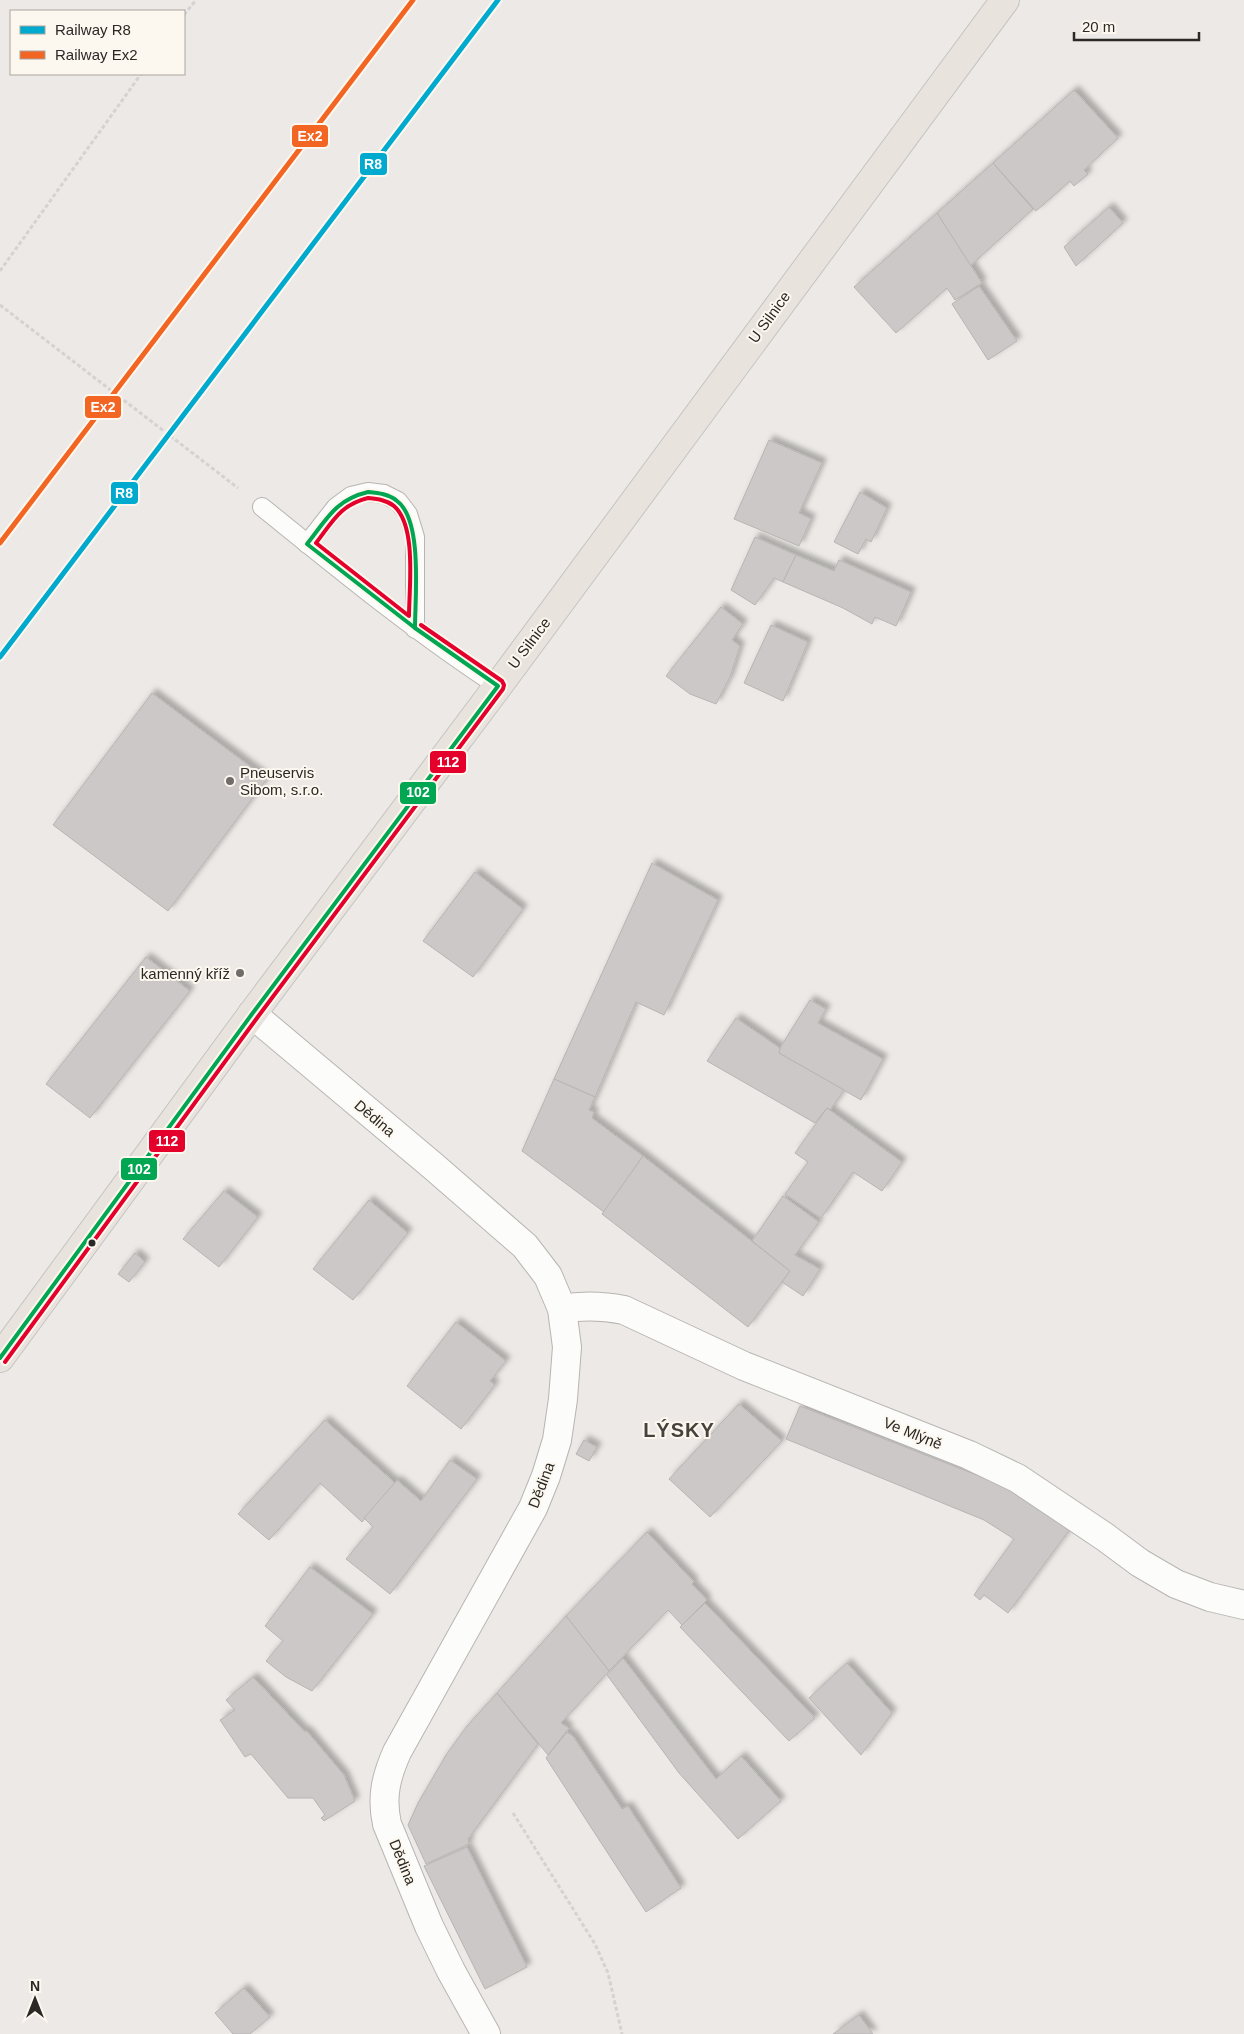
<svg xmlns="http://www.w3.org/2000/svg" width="1244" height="2034" font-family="Helvetica,sans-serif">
  <defs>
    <filter id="shadow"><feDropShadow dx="4.5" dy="-4.5" stdDeviation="2.5" flood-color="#0004"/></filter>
  </defs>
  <rect width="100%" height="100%" fill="#ece9e6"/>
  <g fill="#cbc8c7" stroke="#b8b4b3" filter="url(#shadow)">
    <path d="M1074,90L1118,138L1084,170L1088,174L1074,186L1070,181L1036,211L993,163Z"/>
    <path d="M993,163L1033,209L970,266L937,213Z"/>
    <path d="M1109,207L1123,223L1076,266L1064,247Z"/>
    <path d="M937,213L982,283L955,300L947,288L896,333L854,287Z"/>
    <path d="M979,286L1017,341L988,360L952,304Z"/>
    <path d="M769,440L822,463L799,513L811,519L799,546L734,519Z"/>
    <path d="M860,492L887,508L871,542L866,539L858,554L834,542Z"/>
    <path d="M755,537L796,555L783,582L774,578L755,605L731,590Z"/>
    <path d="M796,555L834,571L839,560L911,592L896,626L875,617L872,624L843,608L783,582Z"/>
    <path d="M721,607L743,624L732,640L740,646L730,677L716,704L690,694L666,676Z"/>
    <path d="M771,625L808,642L783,701L744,683Z"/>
    <path d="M152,693L267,779L168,911L53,825Z"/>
    <path d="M652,863L718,900L664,1015L636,1002L595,1097L554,1079Z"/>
    <path d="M475,872L523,909L473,977L423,941Z"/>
    <path d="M146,957L190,991L90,1118L46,1084Z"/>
    <path d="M810,1000L826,1009L818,1023L883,1059L861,1100L779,1053L780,1048Z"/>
    <path d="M736,1018L780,1048L779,1053L844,1090L830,1110L827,1108L815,1123L707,1061Z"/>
    <path d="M554,1079L595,1097L589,1110L594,1112L592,1118L643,1156L604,1212L522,1151Z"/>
    <path d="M827,1108L902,1162L882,1191L853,1172L821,1218L785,1194L808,1162L795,1153Z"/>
    <path d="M643,1156L790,1271L748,1327L602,1214Z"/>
    <path d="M224,1191L258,1217L219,1267L183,1239Z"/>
    <path d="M783,1196L819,1222L795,1255L820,1269L803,1296L782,1282L790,1271L752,1241Z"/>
    <path d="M369,1200L408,1233L353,1300L313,1269Z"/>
    <path d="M135,1253L145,1262L129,1282L118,1274Z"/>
    <path d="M456,1322L506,1361L490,1381L495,1385L461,1429L407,1386Z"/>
    <path d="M739,1404L782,1441L710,1517L669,1479Z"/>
    <path d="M800,1406L1005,1486L1070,1529L1008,1613L984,1595L980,1600L974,1595L1014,1539L984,1520L786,1439Z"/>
    <path d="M325,1420L395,1483L362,1522L320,1483L269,1540L238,1514Z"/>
    <path d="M584,1440L597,1447L589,1461L576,1454Z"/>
    <path d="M450,1460L477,1479L390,1594L346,1559L373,1527L364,1518L397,1480L421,1501Z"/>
    <path d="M647,1532L694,1582L692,1584L707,1600L682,1625L668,1610L609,1671L566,1616Z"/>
    <path d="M310,1567L373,1614L312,1691L286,1677L266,1661L283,1641L265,1626Z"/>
    <path d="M705,1603L815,1718L789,1741L680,1627Z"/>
    <path d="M566,1616L609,1671L561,1723L569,1728L548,1755L497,1693Z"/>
    <path d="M623,1658L716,1779L741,1756L781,1801L738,1839L679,1773L607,1675Z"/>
    <path d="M847,1663L892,1713L861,1755L809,1698Z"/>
    <path d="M253,1677L305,1732L306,1730L344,1775L355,1801L324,1821L321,1818L325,1815L313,1798H288L251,1754L245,1757L220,1720L235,1710L226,1700Z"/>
    <path d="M497,1693L538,1744L468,1839L469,1844L426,1864L408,1825L418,1803L446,1755L467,1726Z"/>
    <path d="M567,1732L573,1736L622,1809L628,1806L681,1888L646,1912L546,1758Z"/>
    <path d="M467,1847L527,1967L485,1989L424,1866Z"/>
    <path d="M244,1988L270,2017L250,2034H233L215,2013Z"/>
    <path d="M859,2015L873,2034H833Z"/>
  </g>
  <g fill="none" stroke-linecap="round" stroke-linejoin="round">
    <defs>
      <g id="lane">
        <path d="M262,507C339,569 415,632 498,686"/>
        <path d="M307,544L336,507L351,496L368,492L384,494L398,501L408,514L415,537V629"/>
      </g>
      <g id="street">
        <path d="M252,1014L433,1166L525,1246L548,1276L562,1309L567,1347L563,1399L557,1440L546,1476L533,1508L397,1752C386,1777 381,1797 387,1824L429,1926L451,1971L486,2034"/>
        <path d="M562,1309C584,1305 603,1306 624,1310L744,1366L969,1455L1017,1478L1105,1537L1140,1563L1176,1584L1210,1597L1244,1605"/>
      </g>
      <path id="primary" d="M0,1358L252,1014L498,686L1005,0"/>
    </defs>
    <use href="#lane" stroke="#b8b5b2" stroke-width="20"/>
    <use href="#street" stroke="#b8b5b2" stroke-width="30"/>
    <use href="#primary" stroke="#c5c4c3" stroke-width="30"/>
    <g stroke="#d4d3d2" stroke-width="3" stroke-dasharray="4 2.5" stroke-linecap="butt">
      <path d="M184,15L196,0"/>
      <path d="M0,271L141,74"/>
      <path d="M0,305L238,488"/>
      <path d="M513,1813L595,1944L608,1973L622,2034"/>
    </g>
    <use href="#lane" stroke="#fcfcfb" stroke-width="18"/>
    <use href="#street" stroke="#fcfcfb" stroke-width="28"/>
    <use href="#primary" stroke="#e9e3dd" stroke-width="28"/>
    <defs>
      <g id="bus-1">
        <path d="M368,492C378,493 389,494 397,501C423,520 415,598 415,628L307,544C327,519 335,500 368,492Z"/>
        <path d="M0,1358L252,1014L498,686L415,628"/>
      </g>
      <g id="bus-2">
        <path d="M368,498C377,499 387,500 394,506C417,526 409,588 409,616L316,543C333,521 340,505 368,498Z"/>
        <path d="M5,1362L257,1018L503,689L504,685L502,681L421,625"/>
      </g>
    </defs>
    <use href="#bus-1" stroke="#fdf8ef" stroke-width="8"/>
    <use href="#bus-2" stroke="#fdf8ef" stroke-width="8"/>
    <use href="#bus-1" stroke="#00a651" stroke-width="4"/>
    <use href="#bus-2" stroke="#e4002b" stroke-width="4"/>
    <defs>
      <path id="rail-1" d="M0,657L498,0"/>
      <path id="rail-2" d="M0,543L413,0"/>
    </defs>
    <use href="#rail-1" stroke="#fdf8ef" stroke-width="9"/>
    <use href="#rail-2" stroke="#fdf8ef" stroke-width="9"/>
    <use href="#rail-1" stroke="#00a9ce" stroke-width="5"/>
    <use href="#rail-2" stroke="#f26522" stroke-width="5"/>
  </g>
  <g fill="#6f6c69" stroke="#fdf8ef" stroke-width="2">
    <circle cx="230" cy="781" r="5"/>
    <circle cx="240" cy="973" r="5"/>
  </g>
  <circle fill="#2b2926" stroke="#fdf8ef" stroke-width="2" cx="92" cy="1243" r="4.5"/>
  <g text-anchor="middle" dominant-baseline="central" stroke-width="4" stroke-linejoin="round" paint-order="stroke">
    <g font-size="15" fill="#2b2926" stroke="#fdf8ef">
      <text transform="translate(769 317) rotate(-54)">U Silnice</text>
      <text transform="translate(529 643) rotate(-53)">U Silnice</text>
      <text transform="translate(375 1118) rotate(40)">Dědina</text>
      <text transform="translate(913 1433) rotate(22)">Ve Mlýně</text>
      <text transform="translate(541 1485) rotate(-69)">Dědina</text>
      <text transform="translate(403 1862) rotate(68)">Dědina</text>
    </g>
    <g font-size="15" fill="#2b2926" stroke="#fdf8ef" text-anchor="start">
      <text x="240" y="772">Pneuservis<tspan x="240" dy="17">Sibom, s.r.o.</tspan></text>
      <text x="230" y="973" text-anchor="end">kamenný kříž</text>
    </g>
    <g font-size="20" font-weight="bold" letter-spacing="1" fill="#47433c" stroke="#fdf8ef">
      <text x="679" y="1430">LÝSKY</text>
    </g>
  </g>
  <g stroke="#fdf8ef" stroke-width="2">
    <rect x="291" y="124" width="38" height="24" rx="5" fill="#f26522"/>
    <rect x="359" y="152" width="29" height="24" rx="5" fill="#00a9ce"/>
    <rect x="84" y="395" width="38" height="24" rx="5" fill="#f26522"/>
    <rect x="110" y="481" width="29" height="24" rx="5" fill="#00a9ce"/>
    <rect x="429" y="750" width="38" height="24" rx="5" fill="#e4002b"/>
    <rect x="399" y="781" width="38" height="24" rx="5" fill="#00a651"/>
    <rect x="148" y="1129" width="38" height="24" rx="5" fill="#e4002b"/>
    <rect x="120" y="1157" width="38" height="24" rx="5" fill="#00a651"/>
  </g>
  <g font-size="14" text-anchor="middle" font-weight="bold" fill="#fff">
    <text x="310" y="141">Ex2</text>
    <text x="373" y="169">R8</text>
    <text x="103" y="412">Ex2</text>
    <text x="124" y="498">R8</text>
    <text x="448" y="767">112</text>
    <text x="418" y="797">102</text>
    <text x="167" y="1146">112</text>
    <text x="139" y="1174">102</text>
  </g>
  <rect x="10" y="10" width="175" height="65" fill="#fdf8ef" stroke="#a9a59f"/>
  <rect x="20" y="26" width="25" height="8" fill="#00a9ce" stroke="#a9a59f"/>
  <text x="55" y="35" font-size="15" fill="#2b2926">Railway R8</text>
  <rect x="20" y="51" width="25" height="8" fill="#f26522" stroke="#a9a59f"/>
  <text x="55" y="60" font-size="15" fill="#2b2926">Railway Ex2</text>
  <g transform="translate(35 1999)" stroke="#fdf8ef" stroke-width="4" paint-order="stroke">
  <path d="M0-4L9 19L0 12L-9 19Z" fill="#2b2926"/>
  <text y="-8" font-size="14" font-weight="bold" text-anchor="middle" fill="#2b2926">N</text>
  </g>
  <path d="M1074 32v8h125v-8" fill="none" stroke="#2b2926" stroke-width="2.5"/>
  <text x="1082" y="32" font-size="15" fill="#2b2926" stroke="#fdf8ef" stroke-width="4" paint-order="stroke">20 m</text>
</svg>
